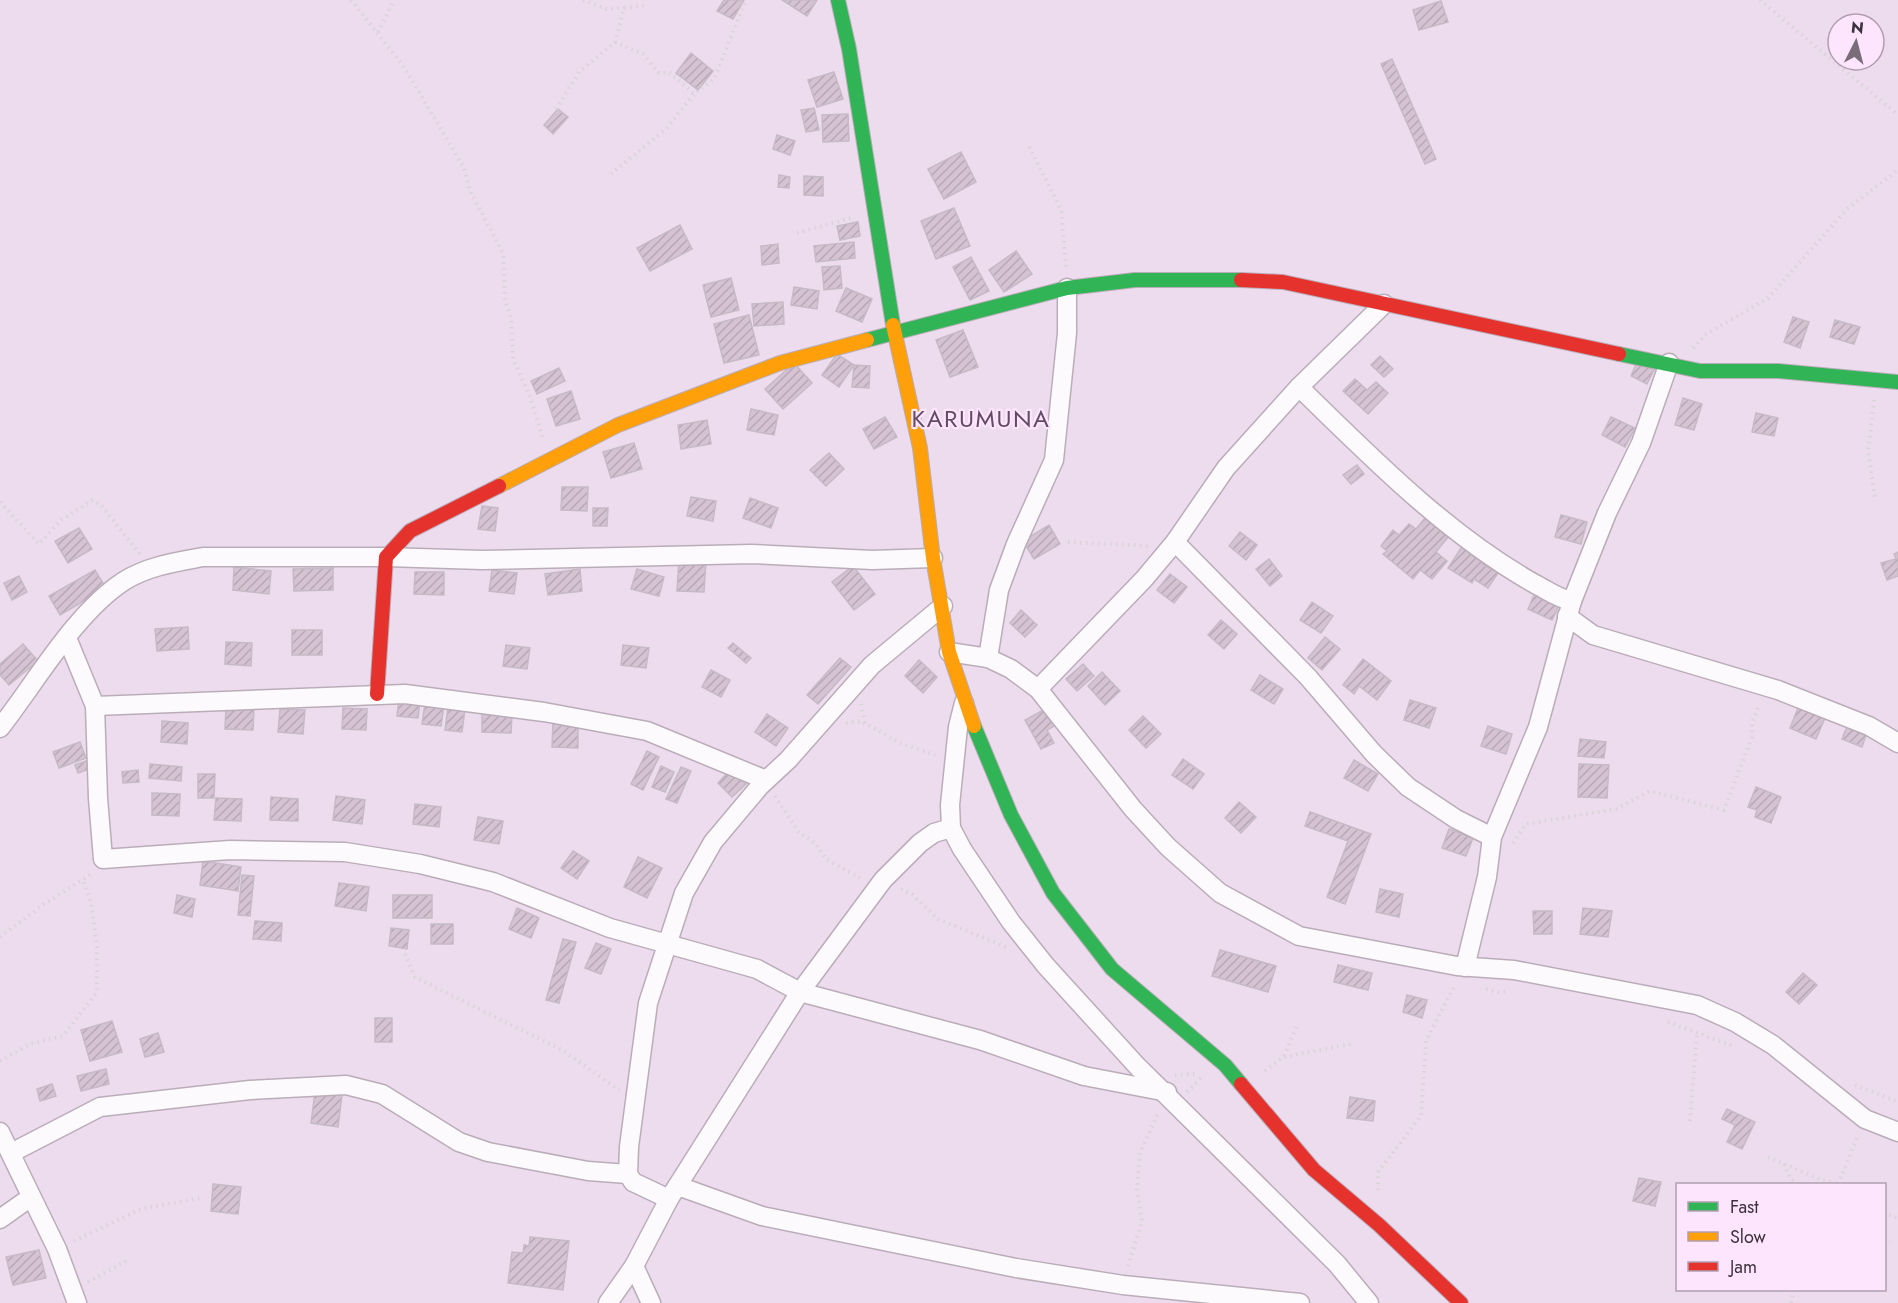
<svg xmlns="http://www.w3.org/2000/svg" width="1898" height="1303" font-family="Jost,sans-serif">
  <defs>
    <pattern id="building-hatch" width="6" height="6" patternUnits="userSpaceOnUse" patternTransform="scale(1.5)"><rect width="6" height="6" fill="#d5c3d4"/><path d="M-1 1l2-2M0 6l6-6M5 7l2-2" fill="none" stroke="#b8a8b7"/></pattern>
  </defs>
  <rect width="100%" height="100%" fill="#eddced"/>
  <g fill="url(#building-hatch)" stroke="#c6bac6" stroke-width="1.5">
    <path d="M724,0H744L733,19L717,11Z"/>
    <path d="M782,0H817L807,16Z"/>
    <path d="M1441,1L1448,22L1419,30L1413,10Z"/>
    <path d="M691,53L713,71L698,90L676,73Z"/>
    <path d="M1392,59L1436,159L1425,164L1381,64Z"/>
    <path d="M834,72L843,99L817,107L808,80Z"/>
    <path d="M814,108L819,130L806,132L801,110Z"/>
    <path d="M558,109L568,117L553,134L544,125Z"/>
    <path d="M848,114L849,141L823,142L822,115Z"/>
    <path d="M777,135L795,141L790,155L773,149Z"/>
    <path d="M961,152L976,182L944,199L928,169Z"/>
    <path d="M779,175L790,177L789,188L778,187Z"/>
    <path d="M804,176L823,177V196L804,195Z"/>
    <path d="M954,208L970,246L936,259L921,221Z"/>
    <path d="M858,222L860,236L840,240L837,226Z"/>
    <path d="M680,225L692,249L650,271L637,248Z"/>
    <path d="M854,242L855,258L816,262L814,246Z"/>
    <path d="M778,244L779,263L762,265L761,246Z"/>
    <path d="M1016,251L1032,274L1004,292L989,270Z"/>
    <path d="M971,257L989,291L970,300L953,267Z"/>
    <path d="M840,266L842,288L824,290L822,267Z"/>
    <path d="M731,278L739,310L711,317L703,285Z"/>
    <path d="M794,287L819,291L817,309L791,305Z"/>
    <path d="M846,288L872,299L862,322L836,311Z"/>
    <path d="M783,302L784,324L754,326L752,304Z"/>
    <path d="M749,315L759,355L724,363L714,324Z"/>
    <path d="M1793,317L1809,322L1800,348L1784,342Z"/>
    <path d="M1835,320L1860,327L1854,344L1830,337Z"/>
    <path d="M963,330L978,367L950,377L936,340Z"/>
    <path d="M837,354L854,365L839,387L822,375Z"/>
    <path d="M1380,356L1393,369L1384,377L1371,365Z"/>
    <path d="M1638,360L1655,368L1647,384L1631,376Z"/>
    <path d="M794,363L812,383L783,409L765,389Z"/>
    <path d="M854,365L870,366L869,388L852,387Z"/>
    <path d="M559,368L565,381L537,394L531,381Z"/>
    <path d="M1355,379L1367,390L1376,382L1388,393L1368,414L1343,391Z"/>
    <path d="M571,391L580,419L556,426L547,399Z"/>
    <path d="M1683,398L1702,404L1694,430L1675,425Z"/>
    <path d="M751,409L778,415L774,435L747,430Z"/>
    <path d="M1756,413L1778,418L1774,436L1752,432Z"/>
    <path d="M885,417L897,437L874,449L863,429Z"/>
    <path d="M1611,417L1635,428L1625,447L1602,435Z"/>
    <path d="M707,420L711,444L681,449L678,425Z"/>
    <path d="M634,443L642,469L611,478L603,452Z"/>
    <path d="M829,453L844,469L826,486L810,470Z"/>
    <path d="M1357,465L1364,474L1351,484L1343,475Z"/>
    <path d="M562,487H588L587,511L561,510Z"/>
    <path d="M691,497L716,501L713,521L687,516Z"/>
    <path d="M750,498L778,508L771,528L743,518Z"/>
    <path d="M482,506L498,508L495,531L478,529Z"/>
    <path d="M593,508H608L607,526H593Z"/>
    <path d="M1561,515L1587,522L1581,544L1555,537Z"/>
    <path d="M1425,518L1448,537L1436,552L1447,561L1432,579L1420,570L1413,579L1383,554L1387,551L1381,546L1393,530L1399,535L1409,524L1416,529Z"/>
    <path d="M1049,525L1060,544L1034,559L1023,541Z"/>
    <path d="M79,528L92,549L68,563L55,541Z"/>
    <path d="M1240,532L1257,545L1246,560L1229,546Z"/>
    <path d="M1463,545L1486,560L1483,564L1498,573L1488,588L1474,579L1472,583L1448,568Z"/>
    <path d="M1898,552V576L1887,580L1881,563L1896,559L1894,554Z"/>
    <path d="M1269,559L1282,576L1270,586L1256,569Z"/>
    <path d="M679,560L706,561L704,592L677,591Z"/>
    <path d="M853,566L875,594L854,610L832,582Z"/>
    <path d="M234,567L271,571L269,594L233,590Z"/>
    <path d="M333,568V590L294,591L293,569Z"/>
    <path d="M580,569L582,591L548,595L545,574Z"/>
    <path d="M637,569L664,577L659,596L631,589Z"/>
    <path d="M95,570L106,588L60,615L49,596Z"/>
    <path d="M492,570L517,573L514,594L489,591Z"/>
    <path d="M415,572H444V595L414,594Z"/>
    <path d="M1170,574L1187,587L1174,603L1157,590Z"/>
    <path d="M19,576L27,592L12,600L4,583Z"/>
    <path d="M1536,590L1561,602L1552,620L1528,609Z"/>
    <path d="M1312,602L1333,616L1321,633L1300,620Z"/>
    <path d="M1021,610L1037,625L1025,637L1010,623Z"/>
    <path d="M1221,620L1237,634L1224,649L1208,635Z"/>
    <path d="M188,627L189,649L157,651L155,629Z"/>
    <rect x="292" y="630" width="30" height="25"/>
    <path d="M1325,637L1340,649L1322,670L1308,658Z"/>
    <path d="M226,642L252,643L251,666L225,664Z"/>
    <path d="M733,643L751,658L746,663L728,648Z"/>
    <path d="M23,644L38,661L9,685L0,675V664Z"/>
    <path d="M506,645L530,648L527,669L503,666Z"/>
    <path d="M623,645L649,648L646,668L621,665Z"/>
    <path d="M840,658L851,667L818,704L807,695Z"/>
    <path d="M1363,659L1391,681L1377,700L1359,686L1354,694L1343,685Z"/>
    <path d="M919,660L937,677L923,693L905,676Z"/>
    <path d="M1083,664L1094,676L1077,691L1066,679Z"/>
    <path d="M711,670L730,680L721,697L702,687Z"/>
    <path d="M1102,672L1120,691L1105,705L1088,686Z"/>
    <path d="M1260,675L1283,689L1274,704L1251,690Z"/>
    <path d="M399,699L420,701L418,718L397,716Z"/>
    <path d="M1410,700L1436,708L1429,728L1404,720Z"/>
    <path d="M425,703L444,705L441,726L422,724Z"/>
    <path d="M448,707L465,709L462,732L445,730Z"/>
    <path d="M226,708H254L253,730L225,729Z"/>
    <path d="M343,708L367,709L366,730L342,729Z"/>
    <path d="M1047,708L1056,725L1047,730L1054,743L1041,749L1025,720Z"/>
    <path d="M1798,708L1825,718L1816,739L1790,728Z"/>
    <path d="M280,709L305,710L303,734L278,732Z"/>
    <path d="M482,713L512,714L511,733L482,732Z"/>
    <path d="M767,714L788,728L776,746L755,732Z"/>
    <path d="M1143,716L1161,734L1146,748L1129,730Z"/>
    <path d="M162,721L188,723L187,744L161,742Z"/>
    <path d="M553,721L578,722V748L552,747Z"/>
    <path d="M1848,724L1867,732L1862,747L1842,739Z"/>
    <path d="M1488,726L1512,734L1506,754L1481,746Z"/>
    <path d="M1580,739L1606,742L1604,758L1578,756Z"/>
    <path d="M80,742L86,758L59,768L53,752Z"/>
    <path d="M647,751L659,757L643,790L631,784Z"/>
    <path d="M1183,759L1204,774L1193,789L1172,775Z"/>
    <path d="M1354,760L1378,774L1368,791L1344,778Z"/>
    <path d="M86,761L89,769L78,773L75,765Z"/>
    <path d="M150,764L182,767L181,781L149,778Z"/>
    <path d="M1579,764L1609,765L1607,798L1578,797Z"/>
    <path d="M661,766L674,772L665,792L652,787Z"/>
    <path d="M681,767L691,771L677,803L666,799Z"/>
    <path d="M731,769L746,784L732,797L718,783Z"/>
    <path d="M138,770L139,782L123,783L122,772Z"/>
    <path d="M198,774H215L214,798H198Z"/>
    <path d="M1756,787L1781,797L1771,823L1755,817L1757,810L1748,807Z"/>
    <path d="M152,793L180,794L179,816L152,815Z"/>
    <path d="M336,796L365,800L362,824L333,820Z"/>
    <path d="M271,797L298,799V821L270,820Z"/>
    <path d="M216,798L242,799L241,821L214,820Z"/>
    <path d="M1239,802L1256,817L1241,833L1225,818Z"/>
    <path d="M415,804L441,807L439,827L413,824Z"/>
    <path d="M1310,812L1371,834L1345,904L1327,897L1348,841L1305,826Z"/>
    <path d="M478,817L503,821L499,844L474,840Z"/>
    <path d="M1449,829L1473,838L1466,856L1442,848Z"/>
    <path d="M573,851L589,861L577,879L561,868Z"/>
    <path d="M638,857L662,868L647,898L624,887Z"/>
    <path d="M203,861L241,867L238,891L200,885Z"/>
    <path d="M242,875L254,876L250,916L238,915Z"/>
    <path d="M339,883L369,887L366,911L335,906Z"/>
    <path d="M1380,889L1403,894L1399,917L1376,912Z"/>
    <path d="M177,895L195,899L192,917L174,913Z"/>
    <rect x="393" y="895" width="39" height="23"/>
    <path d="M517,908L539,918L531,938L509,929Z"/>
    <path d="M1583,908L1612,911L1608,937L1580,934Z"/>
    <path d="M1533,911H1552V934H1534Z"/>
    <path d="M255,921L282,923L281,941L253,939Z"/>
    <rect x="431" y="924" width="22" height="20"/>
    <path d="M391,928L409,930L407,949L389,946Z"/>
    <path d="M563,939L576,942L559,1003L546,1000Z"/>
    <path d="M596,943L611,949L601,974L585,968Z"/>
    <path d="M1220,950L1276,966L1268,992L1212,976Z"/>
    <path d="M1338,965L1372,973L1368,990L1334,982Z"/>
    <path d="M1803,973L1817,985L1799,1004L1786,992Z"/>
    <path d="M1407,995L1427,1000L1422,1018L1403,1012Z"/>
    <rect x="375" y="1018" width="17" height="24"/>
    <path d="M112,1021L122,1052L90,1061L81,1030Z"/>
    <path d="M158,1033L164,1052L145,1057L140,1039Z"/>
    <path d="M106,1069L109,1084L81,1091L77,1076Z"/>
    <path d="M52,1084L56,1096L40,1101L37,1089Z"/>
    <path d="M315,1092L342,1095L338,1127L311,1123Z"/>
    <path d="M1350,1097L1375,1101L1373,1121L1347,1118Z"/>
    <path d="M1727,1109L1755,1122L1742,1149L1727,1142L1735,1125L1722,1119Z"/>
    <path d="M1639,1178L1661,1182L1655,1206L1633,1201Z"/>
    <path d="M213,1184L241,1187L238,1214L211,1211Z"/>
    <path d="M530,1237L569,1241L563,1290L508,1283L512,1252L523,1253L524,1245L529,1246Z"/>
    <path d="M39,1250L46,1278L13,1285L6,1257Z"/>
  </g>
  <g fill="none" stroke-linecap="round" stroke-linejoin="round">
    <defs>
      <g id="street">
        <path d="M1299,387L1384,304"/>
        <path d="M1175,542L1308,677L1374,754L1408,787L1456,819L1492,837"/>
        <path d="M1567,616L1593,635L1778,690L1869,726L1898,743"/>
        <path d="M67,638L95,706L98,798L103,859L230,850L345,852L420,864L493,882L610,928L757,969L800,992L980,1040L1084,1076L1167,1092"/>
        <path d="M949,652L988,658L1011,669L1038,689L1133,809L1168,847L1220,893L1299,936L1457,966L1514,970L1697,1005L1735,1022L1773,1045L1865,1119L1898,1132"/>
        <path d="M988,658L999,590L1016,544L1054,460L1067,333V288"/>
        <path d="M1038,689L1144,579L1175,542L1226,468L1299,387C1371,457 1446,534 1535,584C1547,590 1559,599 1572,601L1607,513L1641,443L1669,363"/>
        <path d="M964,703L958,727L950,805L951,828L962,849L1011,922L1046,966L1137,1066L1337,1264L1369,1303"/>
        <path d="M95,706L405,694L544,712L647,731L766,780"/>
        <path d="M0,728C36,682 75,613 124,581C148,566 176,562 203,557H386L482,560L752,554L872,560L933,558"/>
        <path d="M1465,967L1487,877L1492,837L1538,727L1572,601"/>
        <path d="M0,1132L57,1249L77,1303"/>
        <path d="M11,1153L100,1107L250,1090L346,1085L382,1094L459,1142L488,1152L588,1171L628,1174"/>
        <path d="M678,1186L762,1216L1016,1268L1123,1285L1300,1303"/>
        <path d="M669,1199L633,1182L628,1174L629,1147L648,1003L684,893L713,842L760,786L788,760L872,665L943,606"/>
        <path d="M0,1219L31,1197"/>
        <path d="M634,1266L651,1303"/>
        <path d="M608,1303L634,1266L669,1199L800,992L883,880L920,843L934,833L951,828"/>
      </g>
      <g id="fast">
        <path d="M838,0L849,49L893,325"/>
        <path d="M867,340L1067,288L1135,280H1241"/>
        <path d="M1619,354L1700,371H1778L1898,382"/>
        <path d="M974,726L1011,815L1053,893L1112,969L1225,1065L1241,1084"/>
      </g>
      <g id="slow">
        <path d="M893,325L920,448L933,558L949,652L974,726"/>
        <path d="M499,486L618,425L780,363L867,340"/>
      </g>
      <g id="jam">
        <path d="M1241,280L1283,282L1619,354"/>
        <path d="M377,694L386,557L410,531L499,486"/>
        <path d="M1241,1084L1314,1170L1379,1225L1461,1303"/>
      </g>
    </defs>
    <use href="#street" stroke="#baadb9" stroke-width="21"/>
    <use href="#fast" stroke="#baadb9" stroke-width="16"/>
    <use href="#slow" stroke="#baadb9" stroke-width="16"/>
    <use href="#jam" stroke="#baadb9" stroke-width="16"/>
    <g stroke="#d9d4d9" stroke-width="4" stroke-dasharray="1.5 4.5" stroke-linecap="butt">
      <path d="M351,0L404,67L464,168L470,191L503,253L505,301L511,317L513,359L530,397L543,438"/>
      <path d="M583,0L606,9L624,8"/>
      <path d="M1760,0L1898,115"/>
      <path d="M378,32L394,0"/>
      <path d="M615,42L643,54L659,73L669,72L694,94L714,79L746,0"/>
      <path d="M556,109L580,71L615,42L624,8L647,5"/>
      <path d="M1029,147L1061,209L1066,267"/>
      <path d="M611,174L667,128L694,94"/>
      <path d="M797,233L851,218"/>
      <path d="M1693,348L1705,335L1768,298L1848,208L1898,170"/>
      <path d="M1874,400L1868,451L1875,497"/>
      <path d="M0,502L39,544L61,520L93,500L101,505L140,554"/>
      <path d="M1068,542L1148,546"/>
      <path d="M861,704L865,723"/>
      <path d="M846,723L861,721L900,743L935,755"/>
      <path d="M775,796L799,833L815,843L826,859L860,878"/>
      <path d="M1513,843L1526,824L1616,809L1650,791L1724,810L1752,737V723L1759,705"/>
      <path d="M901,889L913,895L938,919L1006,947"/>
      <path d="M0,937L44,904L93,873"/>
      <path d="M405,954L415,977L562,1050L619,1090"/>
      <path d="M1486,989L1498,992L1508,991"/>
      <path d="M1668,1022L1733,1046"/>
      <path d="M1284,1056L1298,1024"/>
      <path d="M0,1061L30,1044L63,1036L97,992V946L91,903L83,880"/>
      <path d="M1265,1071L1283,1057L1351,1044"/>
      <path d="M1175,1075L1195,1074"/>
      <path d="M1855,1085L1898,1102"/>
      <path d="M1187,1092L1201,1078"/>
      <path d="M1690,1121L1697,1033"/>
      <path d="M1768,1157L1822,1180L1838,1184"/>
      <path d="M1784,1164L1790,1178L1798,1184"/>
      <path d="M1838,1184L1858,1136"/>
      <path d="M1378,1190V1172L1421,1116L1426,1041L1455,985"/>
      <path d="M1884,1212L1898,1218"/>
      <path d="M1884,1239L1890,1242"/>
      <path d="M74,1241L141,1209L200,1198"/>
      <path d="M1128,1266L1142,1221L1137,1190L1140,1153L1158,1113"/>
      <path d="M88,1282L126,1261"/>
      <path d="M1791,1303L1794,1290"/>
    </g>
    <use href="#street" stroke="#fcfafc" stroke-width="18"/>
    <use href="#fast" stroke="#30b455" stroke-width="14"/>
    <use href="#slow" stroke="#ff9f0a" stroke-width="14"/>
    <use href="#jam" stroke="#e5322d" stroke-width="14"/>
  </g>
  <g text-anchor="middle" dominant-baseline="central" stroke-width="4.5" stroke-linejoin="round" paint-order="stroke">
    <g font-size="24" letter-spacing="1.5" fill="#634b63" stroke="#fde6fd">
      <text x="981" y="418">KARUMUNA</text>
    </g>
  </g>
  <rect x="1676" y="1183" width="210" height="108" fill="#fde6fd" stroke="#b09eb0" stroke-width="1.5"/>
  <rect x="1688" y="1202" width="30" height="9" fill="#30b455" stroke="#b09eb0" stroke-width="1.5"/>
  <text x="1730" y="1213" font-size="18" fill="#3c313c">Fast</text>
  <rect x="1688" y="1232" width="30" height="9" fill="#ff9f0a" stroke="#b09eb0" stroke-width="1.5"/>
  <text x="1730" y="1243" font-size="18" fill="#3c313c">Slow</text>
  <rect x="1688" y="1262" width="30" height="9" fill="#e5322d" stroke="#b09eb0" stroke-width="1.5"/>
  <text x="1730" y="1273" font-size="18" fill="#3c313c">Jam</text>
  <g transform="translate(1856 42) rotate(6)"><circle r="28" fill="#fde6fd" stroke="#b09eb0" stroke-width="1.5"/>
  <path d="M0-4.5L10 22L0 15L-10 22Z" fill="#7a6d7a"/>
  <text y="-9" font-size="16" font-weight="bold" text-anchor="middle" fill="#3c313c">N</text>
  </g>
</svg>
